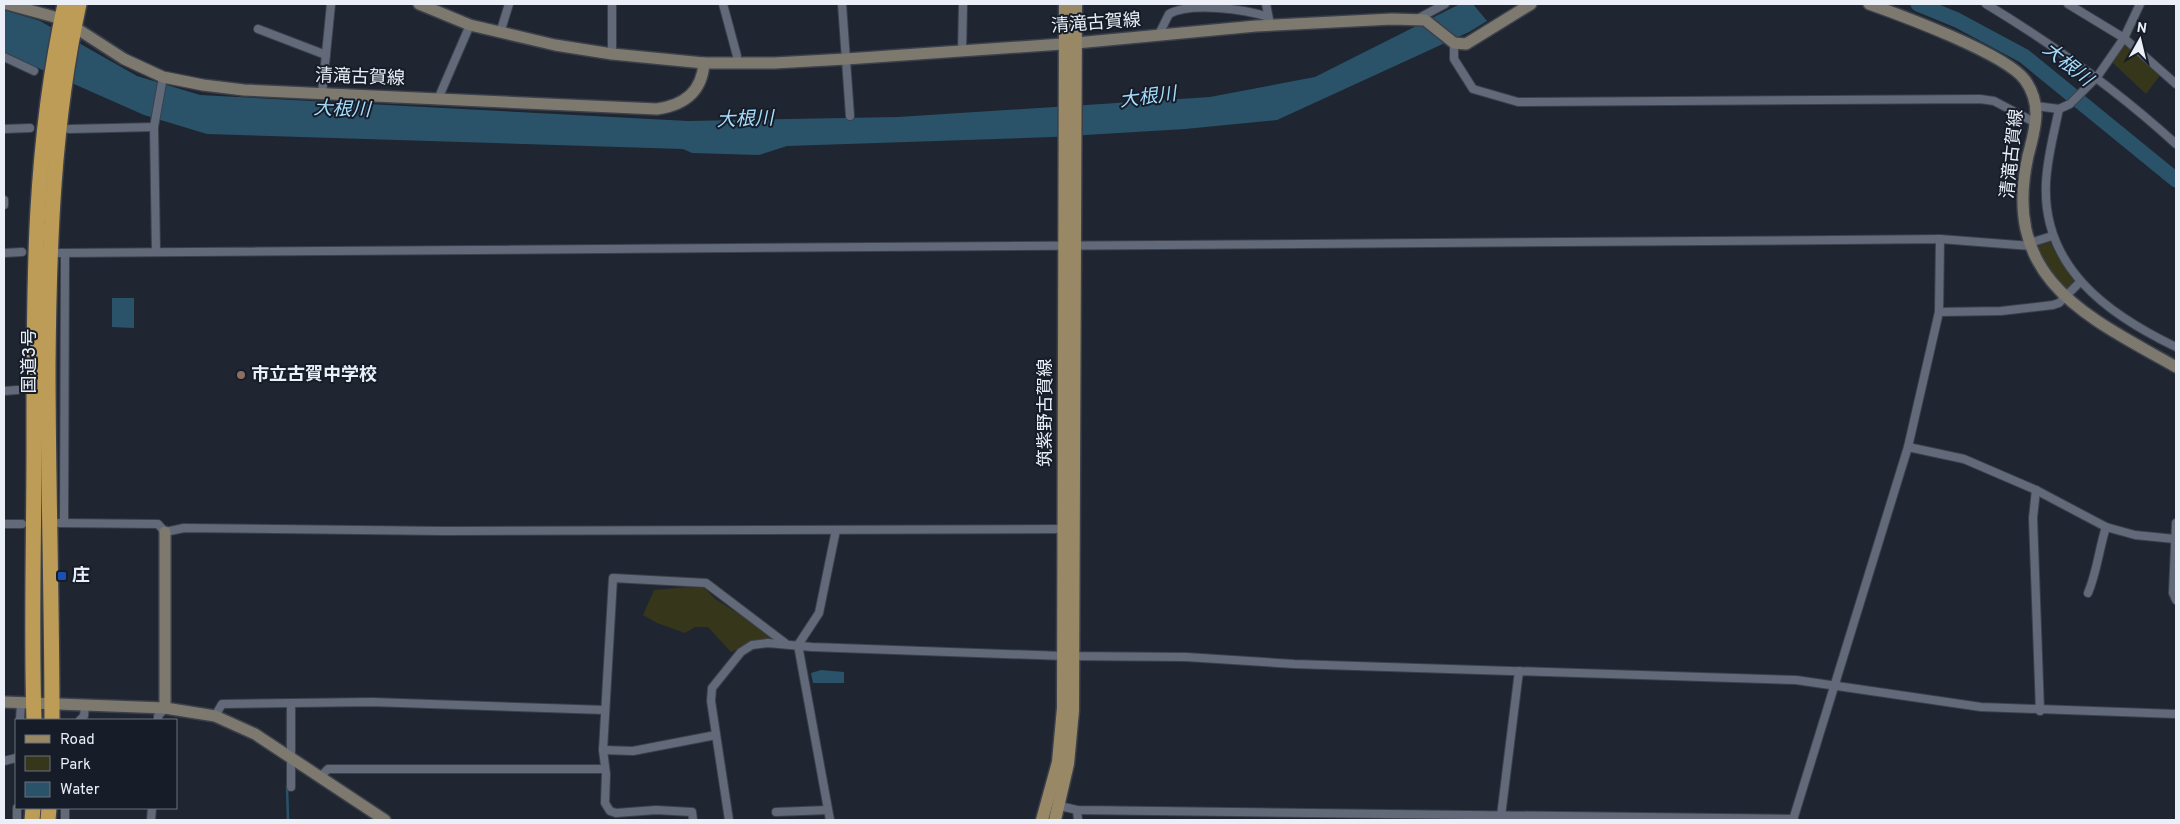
<svg xmlns="http://www.w3.org/2000/svg" width="2180" height="824" font-family="Overpass,'Noto Sans JP',sans-serif">
  <rect width="100%" height="100%" fill="#1f2632"/>
  <g fill="#35361a">
    <path d="M2124,43L2161,74L2146,94L2112,62Z"/>
    <path d="M2050,241L2056,254L2075,280L2067,292L2043,261L2036,245Z"/>
    <path d="M687,587L705,588L714,598L773,636V640L754,641L731,652L708,627H695L685,633L657,623L643,615L654,590Z"/>
  </g>
  <g fill="#2a5369">
    <path d="M1460,4H1473L1487,21L1469,32L1277,120L1185,129L1052,137L787,146L759,155L692,153L683,149L207,134L144,115L4,53V10L40,21L137,76L200,95L688,121L898,117L1210,97L1315,77Z"/>
    <path d="M112,298H134V328L112,327Z"/>
    <path d="M821,670L844,672V683H813L811,673Z"/>
  </g>
  <g fill="none" stroke-linecap="round" stroke-linejoin="round">
    <g stroke="#2a5369" stroke-width="2.5">
      <path d="M287,712V750"/>
      <path d="M287,786L288,820"/>
    </g>
    <path stroke="#2a5369" stroke-width="15" d="M1918,4L1957,20L2024,56L2176,180"/>
    <defs>
      <g id="street">
        <path d="M612,4V54"/>
        <path d="M723,4L737,56V64"/>
        <path d="M842,4L850,116"/>
        <path d="M1266,4L1269,19"/>
        <path d="M1986,4C2054,45 2118,91 2176,144"/>
        <path d="M2068,4L2124,38L2176,84"/>
        <path d="M1419,18L1445,4"/>
        <path d="M258,29L326,55"/>
        <path d="M500,33L509,4"/>
        <path d="M1158,36L1169,14C1190,2 1245,9 1268,17"/>
        <path d="M1454,43V59L1473,89L1518,102L1980,99L1994,101L2036,123"/>
        <path d="M962,51L963,4"/>
        <path d="M4,57L34,71"/>
        <path d="M322,94L331,4"/>
        <path d="M438,99L470,25"/>
        <path d="M2036,106L2059,109L2070,104L2097,77L2124,38L2140,4"/>
        <path d="M2059,109C2054,133 2047,158 2046,183C2042,267 2107,314 2176,347"/>
        <path d="M4,129L30,128"/>
        <path d="M69,129L154,127"/>
        <path d="M4,205V200"/>
        <path d="M2030,243L2052,236"/>
        <path d="M156,252L154,127L163,77"/>
        <path d="M4,253L22,252"/>
        <path d="M58,253C686,249 1313,246 1940,239L2031,246"/>
        <path d="M1939,312L2001,311L2053,305L2059,303L2080,282"/>
        <path d="M4,391L17,390"/>
        <path d="M1908,447L1964,459L2036,490L2106,527L2135,535L2175,539"/>
        <path d="M2036,490L2033,518L2040,711"/>
        <path d="M59,523L158,524L165,532L184,528L445,531L1067,529"/>
        <path d="M64,523L65,253"/>
        <path d="M2176,523L2173,593L2176,600"/>
        <path d="M4,524H22"/>
        <path d="M2088,593C2097,572 2099,549 2106,527"/>
        <path d="M291,705V787"/>
        <path d="M215,716L222,704L372,702L605,710"/>
        <path d="M20,720L21,703"/>
        <path d="M80,720L84,716L85,705"/>
        <path d="M158,720V716L165,708"/>
        <path d="M603,750L633,751L716,735"/>
        <path d="M4,761L16,758"/>
        <path d="M320,777L328,769H603"/>
        <path d="M1060,806L1077,810L1794,819"/>
        <path d="M1077,810L1078,820"/>
        <path d="M776,812L828,810"/>
        <path d="M1501,816L1519,671"/>
        <path d="M17,820V808"/>
        <path d="M65,820V808"/>
        <path d="M151,820L152,808"/>
        <path d="M693,820L692,812L656,810L616,813L610,811L605,803L606,774L603,750L613,578L706,583L785,643"/>
        <path d="M729,820L711,701L712,688L741,652L752,645L768,643L812,647L1063,656L1186,657L1294,664L1796,680L1981,707L2176,714"/>
        <path d="M830,820L798,645L819,613L836,530"/>
        <path d="M1793,820L1908,447L1939,312L1940,239"/>
      </g>
      <g id="secondary">
        <path d="M7,4L62,19L124,59L163,77L203,85L244,90L657,109C684,105 702,92 704,63"/>
        <path d="M419,4L470,25L555,45L612,54L704,63H774L846,59L1076,43L1256,26L1392,19L1425,20L1454,43L1466,44L1531,4"/>
        <path d="M1869,4C1903,16 2006,54 2025,80C2043,105 2035,129 2028,156C2001,280 2086,316 2176,367"/>
        <path d="M4,702L165,708L215,716L255,734L385,820"/>
        <path d="M165,708V532"/>
      </g>
      <g id="primary">
        <path d="M1042,820L1058,762L1063,708L1065,4"/>
        <path d="M1055,820L1068,764L1073,711L1076,4"/>
      </g>
      <g id="highway">
        <path d="M34,720C31,630 34,539 34,448C34,296 32,153 65,4"/>
        <path d="M52,720C52,602 48,483 48,365C49,243 53,123 79,4"/>
        <path d="M32,820L33,808"/>
        <path d="M48,820L49,808"/>
      </g>
    </defs>
    <use href="#street" stroke="#3b404b" stroke-width="10"/>
    <use href="#secondary" stroke="#3b404b" stroke-width="14"/>
    <use href="#primary" stroke="#3b404b" stroke-width="15"/>
    <use href="#highway" stroke="#3b404b" stroke-width="18"/>
    <use href="#street" stroke="#626a79" stroke-width="8"/>
    <use href="#secondary" stroke="#7d796f" stroke-width="11"/>
    <use href="#primary" stroke="#988865" stroke-width="12"/>
    <use href="#highway" stroke="#bc9c57" stroke-width="15"/>
  </g>
  <circle fill="#8d6e63" stroke="#161c28" stroke-width="2" cx="241" cy="375" r="5"/>
  <rect fill="#1a4fb4" stroke="#161c28" stroke-width="2" x="57" y="571" width="10" height="10" rx="2.5"/>
  <g text-anchor="middle" dominant-baseline="central" stroke-width="4" stroke-linejoin="round" paint-order="stroke">
    <g font-size="18" fill="#ebf0f8" stroke="#161c28">
      <text transform="translate(1096 24) rotate(-4)">清滝古賀線</text>
      <text transform="translate(360 78) rotate(2)">清滝古賀線</text>
      <text transform="translate(2013 154) rotate(-84)">清滝古賀線</text>
      <text transform="translate(30 361) rotate(-90)">国道3号</text>
      <text transform="translate(1046 413) rotate(-90)">筑紫野古賀線</text>
    </g>
    <g font-size="18" font-weight="bold" fill="#ebf0f8" stroke="#161c28" text-anchor="start">
      <text x="251" y="375">市立古賀中学校</text>
      <text x="72" y="576">庄</text>
    </g>
    <g font-size="19" font-style="italic" fill="#a5dcfc" stroke="#161c28">
      <text transform="translate(2067 65) rotate(39)">大根川</text>
      <text transform="translate(1148 98) rotate(-7)">大根川</text>
      <text transform="translate(342 110) rotate(2)">大根川</text>
      <text transform="translate(745 120) rotate(-2)">大根川</text>
    </g>
  </g>
  <rect width="2180" height="824" fill="none" stroke="#ebf0f8" stroke-width="10"/>
  <rect x="15" y="719" width="162" height="90" fill="#161c28" stroke="#6b717b"/>
  <rect x="25" y="735" width="25" height="8" fill="#988865" stroke="#6b717b"/>
  <text x="60" y="744" font-size="15" fill="#ebf0f8">Road</text>
  <rect x="25" y="756" width="25" height="15" fill="#35361a" stroke="#6b717b"/>
  <text x="60" y="769" font-size="15" fill="#ebf0f8">Park</text>
  <rect x="25" y="782" width="25" height="15" fill="#2a5369" stroke="#6b717b"/>
  <text x="60" y="794" font-size="15" fill="#ebf0f8">Water</text>
  <g transform="translate(2140 40) rotate(8)" stroke="#161c28" stroke-width="4" paint-order="stroke">
  <path d="M0-4L9 19L0 12L-9 19Z" fill="#ebf0f8"/>
  <text y="-8" font-size="14" font-weight="bold" text-anchor="middle" fill="#ebf0f8">N</text>
  </g>
</svg>
